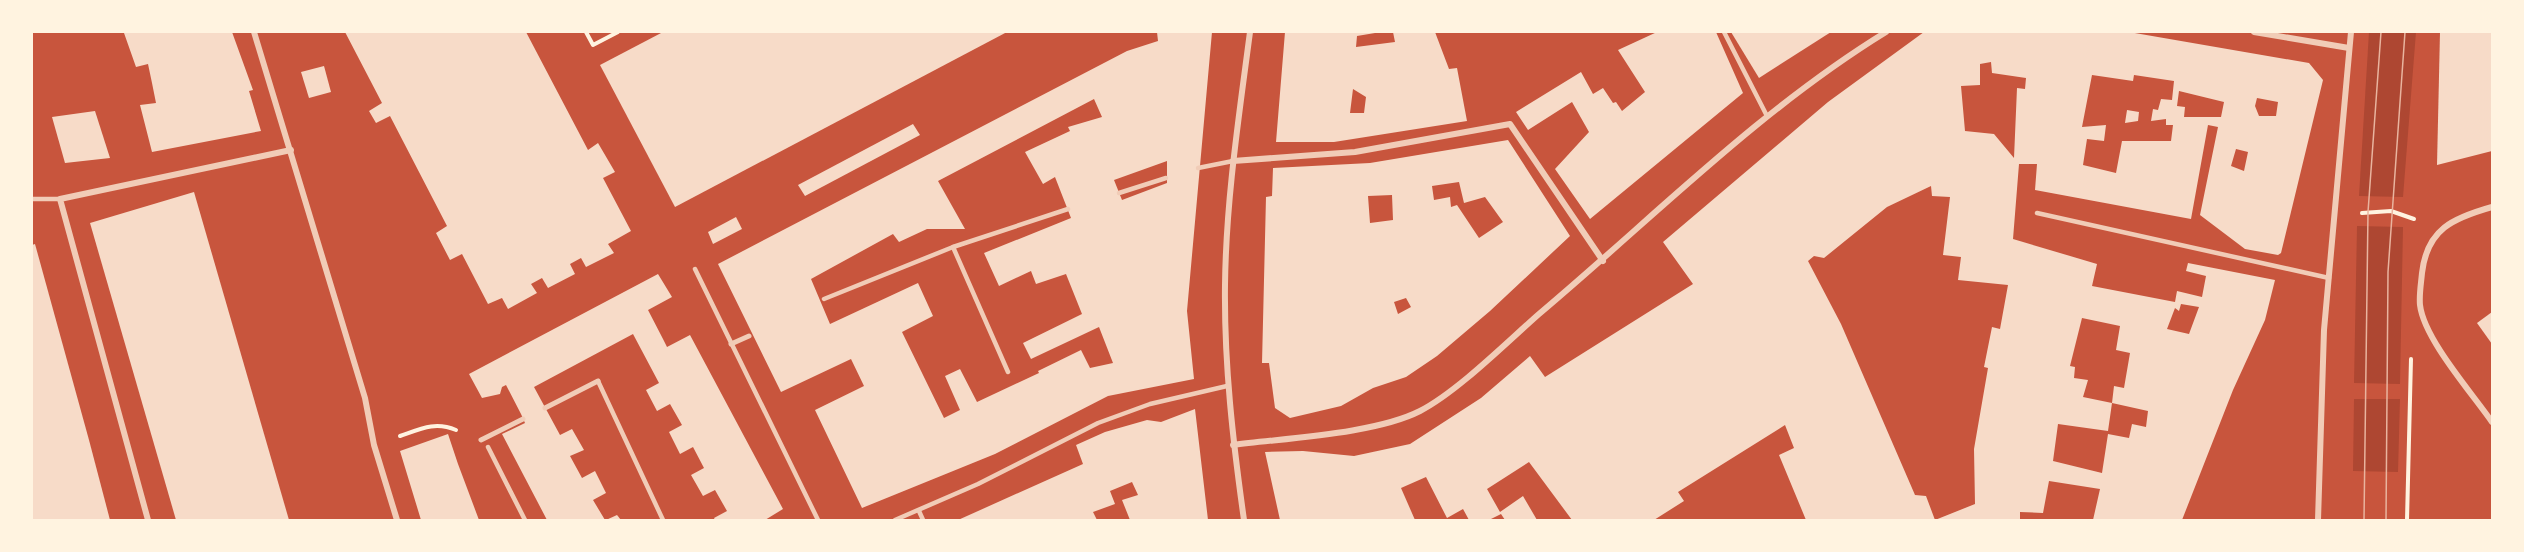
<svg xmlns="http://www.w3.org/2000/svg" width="2524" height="552" font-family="Barlow,sans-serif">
  <rect width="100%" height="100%" fill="#c8553d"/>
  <g fill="#ae4732">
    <path d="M2369,32H2416L2403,197L2359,196Z"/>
    <path d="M2357,226L2403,227L2400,384L2354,383Z"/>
    <path d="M2354,399H2400L2398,472L2353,471Z"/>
  </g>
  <g fill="#f7dbc8" fill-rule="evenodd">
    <path d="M128,32H232L253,90L249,91L261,131L152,152L140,105L156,103L152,83L148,64L136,67L124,33Z"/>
    <path d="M345,32H526L588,150L598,143L615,172L603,178L631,231L608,244L614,253L586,267L581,258L570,264L575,274L548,288L542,278L531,284L537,293L508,309L502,298L488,304L462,254L450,260L436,233L447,226L390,116L376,123L369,111L382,103Z"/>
    <path d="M663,32H1007L675,207L600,65Z"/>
    <path d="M1157,32H1212L1187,311L1194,379L1108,396L995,454L862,508L815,410L864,386L851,359L781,392L718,264L1127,51L1158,41ZM1094,99L1102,117L1068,127L1070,131L1025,152L1043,184L1055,177L1071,218L984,253L999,286L1031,271L1036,284L1066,274L1082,314L1023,343L1031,359L1099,327L1113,363L1090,368L1081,350L1038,371L1039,373L977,402L960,369L945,376L960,410L944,418L902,332L933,316L918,283L830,324L811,279L893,234L899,242L927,229H965L938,181ZM1167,161V183L1122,200L1114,180Z"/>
    <path d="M1285,32H1381L1357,36L1356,47L1395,42L1393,32H1435L1449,69L1457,68L1467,121L1334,142H1276ZM1353,89L1366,97L1364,113H1350Z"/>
    <path d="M1657,32H1716L1743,93L1590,219L1555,169L1589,132L1572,102L1528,130L1516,112L1581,72L1593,94L1603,88L1613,103L1616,102L1622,111L1645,92L1618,50Z"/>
    <path d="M1731,32H1831L1759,78Z"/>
    <path d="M1924,32H2129L2309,63L2323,80L2281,253L2278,255L2245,249L2200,215L2218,127L2208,125L2191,219L2035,190L2037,164H2019L2013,239L2097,264L2092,286L2175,302L2177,291L2202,297L2206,276L2186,271L2188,263L2275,280L2265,320L2233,390L2182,520H2093L2100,489L2049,481L2043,513L2020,512V520H1806L1779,455L1794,448L1785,425L1678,492L1684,501L1654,520H1572L1529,462L1487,489L1500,512L1523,496L1537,520H1505L1501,514L1489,520H1469L1463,509L1447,518L1426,477L1401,488L1415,520H1280L1265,452L1303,451L1354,456L1410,444L1481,398L1530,356L1545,377L1693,284L1663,242L1828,102ZM1991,62L1992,73L2026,78L2025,89L2017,88L2014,158L1994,134L1965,131L1961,86L1980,85V64ZM2092,75L2133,81L2134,75L2174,81L2172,100L2161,99L2158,110L2153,109L2151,121L2166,119V125H2173L2171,141H2122L2116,173L2083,165L2087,139L2104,141L2106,125L2082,127ZM2179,91L2224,102L2221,117H2184L2185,107L2177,106ZM2257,98L2278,102L2276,116H2259L2255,106ZM2236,149L2248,152L2244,171L2231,166ZM1931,186L1932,196L1950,197L1943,255L1961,257L1958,280L2008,285L2000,329L1992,327L1984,367L1988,368L1974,449L1975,504L1935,520L1926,496L1915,495L1841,324L1808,261L1814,256L1824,258L1887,207ZM2181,304L2199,307L2189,334L2167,329L2175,308L2179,311ZM2082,318L2120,326L2116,350L2130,353L2124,388L2114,386L2112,403L2083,397L2088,380L2074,378L2075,367L2070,366ZM2112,403L2148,411L2146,427L2132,424L2129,438L2108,434L2102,473L2053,461L2058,424L2108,431Z"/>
    <path d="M2440,32H2492V151L2437,165Z"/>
    <path d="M324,66L331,92L309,98L301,72Z"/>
    <path d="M2127,110L2139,112L2138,121L2125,123Z"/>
    <path d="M95,111L110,158L65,163L52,117Z"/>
    <path d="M913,124L920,135L805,196L798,185Z"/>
    <path d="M1508,140L1570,236L1490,311L1437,356L1406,377L1373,388L1341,406L1290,418L1275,408L1269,363H1262L1266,197L1272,196L1273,168L1370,163ZM1459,182L1464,203L1485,197L1503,222L1479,238L1457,205L1451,207L1450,197L1434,200L1432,186ZM1392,195L1393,220L1370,223L1368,196ZM1406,298L1411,307L1398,314L1394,302Z"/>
    <path d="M194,192L289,520H176L90,223Z"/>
    <path d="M736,217L742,229L713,244L708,232Z"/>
    <path d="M35,244L89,440L110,520H32V245Z"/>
    <path d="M658,274L672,297L648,310L663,339L667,347L690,335L783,509L765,520H715L714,518L727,511L715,490L703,496L691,475L704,468L693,447L680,454L669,432L682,425L670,404L657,411L646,390L659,383L633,334L534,387L560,435L572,429L584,450L570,456L582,478L595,471L606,493L593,500L605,520H547L502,434L525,423L521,414L506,385L502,387L500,394L482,398L469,374Z"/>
    <path d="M2492,312V344L2477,323Z"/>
    <path d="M1195,409L1208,520H1130L1122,500L1138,495L1132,482L1110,491L1115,504L1093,512L1097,520H958L1083,464L1076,445L1105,432L1147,420L1161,422Z"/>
    <path d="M448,434L458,464L479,520H421L400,451Z"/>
    <path d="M617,515L621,520H606Z"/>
  </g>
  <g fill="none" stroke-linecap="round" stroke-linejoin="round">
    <g stroke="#fff3e0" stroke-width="4">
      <path d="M586,32L593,45L618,32"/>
      <path d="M2362,213L2391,211L2414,219"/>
      <path d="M400,436C420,429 435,421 456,430"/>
      <path d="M2407,520L2411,359"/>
    </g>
    <g stroke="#f1ccb7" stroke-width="4.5">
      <path d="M1724,32L1767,116"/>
      <path d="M1198,168L1233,161"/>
      <path d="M1119,193L1166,178"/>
      <path d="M32,199H60"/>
      <path d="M2037,213L2329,278"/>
      <path d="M695,269L818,520"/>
      <path d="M824,299L953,247"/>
      <path d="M1008,372L953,247L1068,209"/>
      <path d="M598,381L663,520"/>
      <path d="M488,447L525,520"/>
      <path d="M919,511L923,520"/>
      <path d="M895,520L978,484L1098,423L1150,404L1227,386"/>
    </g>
    <g stroke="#f1ccb7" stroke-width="5">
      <path d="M731,344L749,336"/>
      <path d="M545,408L598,381"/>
      <path d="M481,440L523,419"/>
    </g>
    <g stroke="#f1ccb7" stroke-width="6">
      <path d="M254,32L365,398L374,445L397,520"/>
      <path d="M2254,32L2349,48"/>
      <path d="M1233,161L1355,152L1510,124L1603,261"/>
      <path d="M2492,207C2453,218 2427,229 2422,273C2421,284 2419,295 2420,305C2424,339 2472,393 2492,422"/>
      <path d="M1233,445C1285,438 1375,434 1420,411C1457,392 1506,343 1539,314C1653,218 1759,110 1886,32"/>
      <path d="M148,520L60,199L291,150"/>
      <path d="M1244,520C1233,442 1224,364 1225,285C1226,200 1239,116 1250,32"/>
      <path d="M2318,520L2324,330L2351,32"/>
    </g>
    <g stroke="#e9b49f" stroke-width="1.5">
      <path d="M2364,520L2368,212L2381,32"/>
      <path d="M2386,520L2388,272L2405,32"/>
    </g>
  </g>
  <rect width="2524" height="552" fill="none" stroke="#fff3e0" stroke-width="66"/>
</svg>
